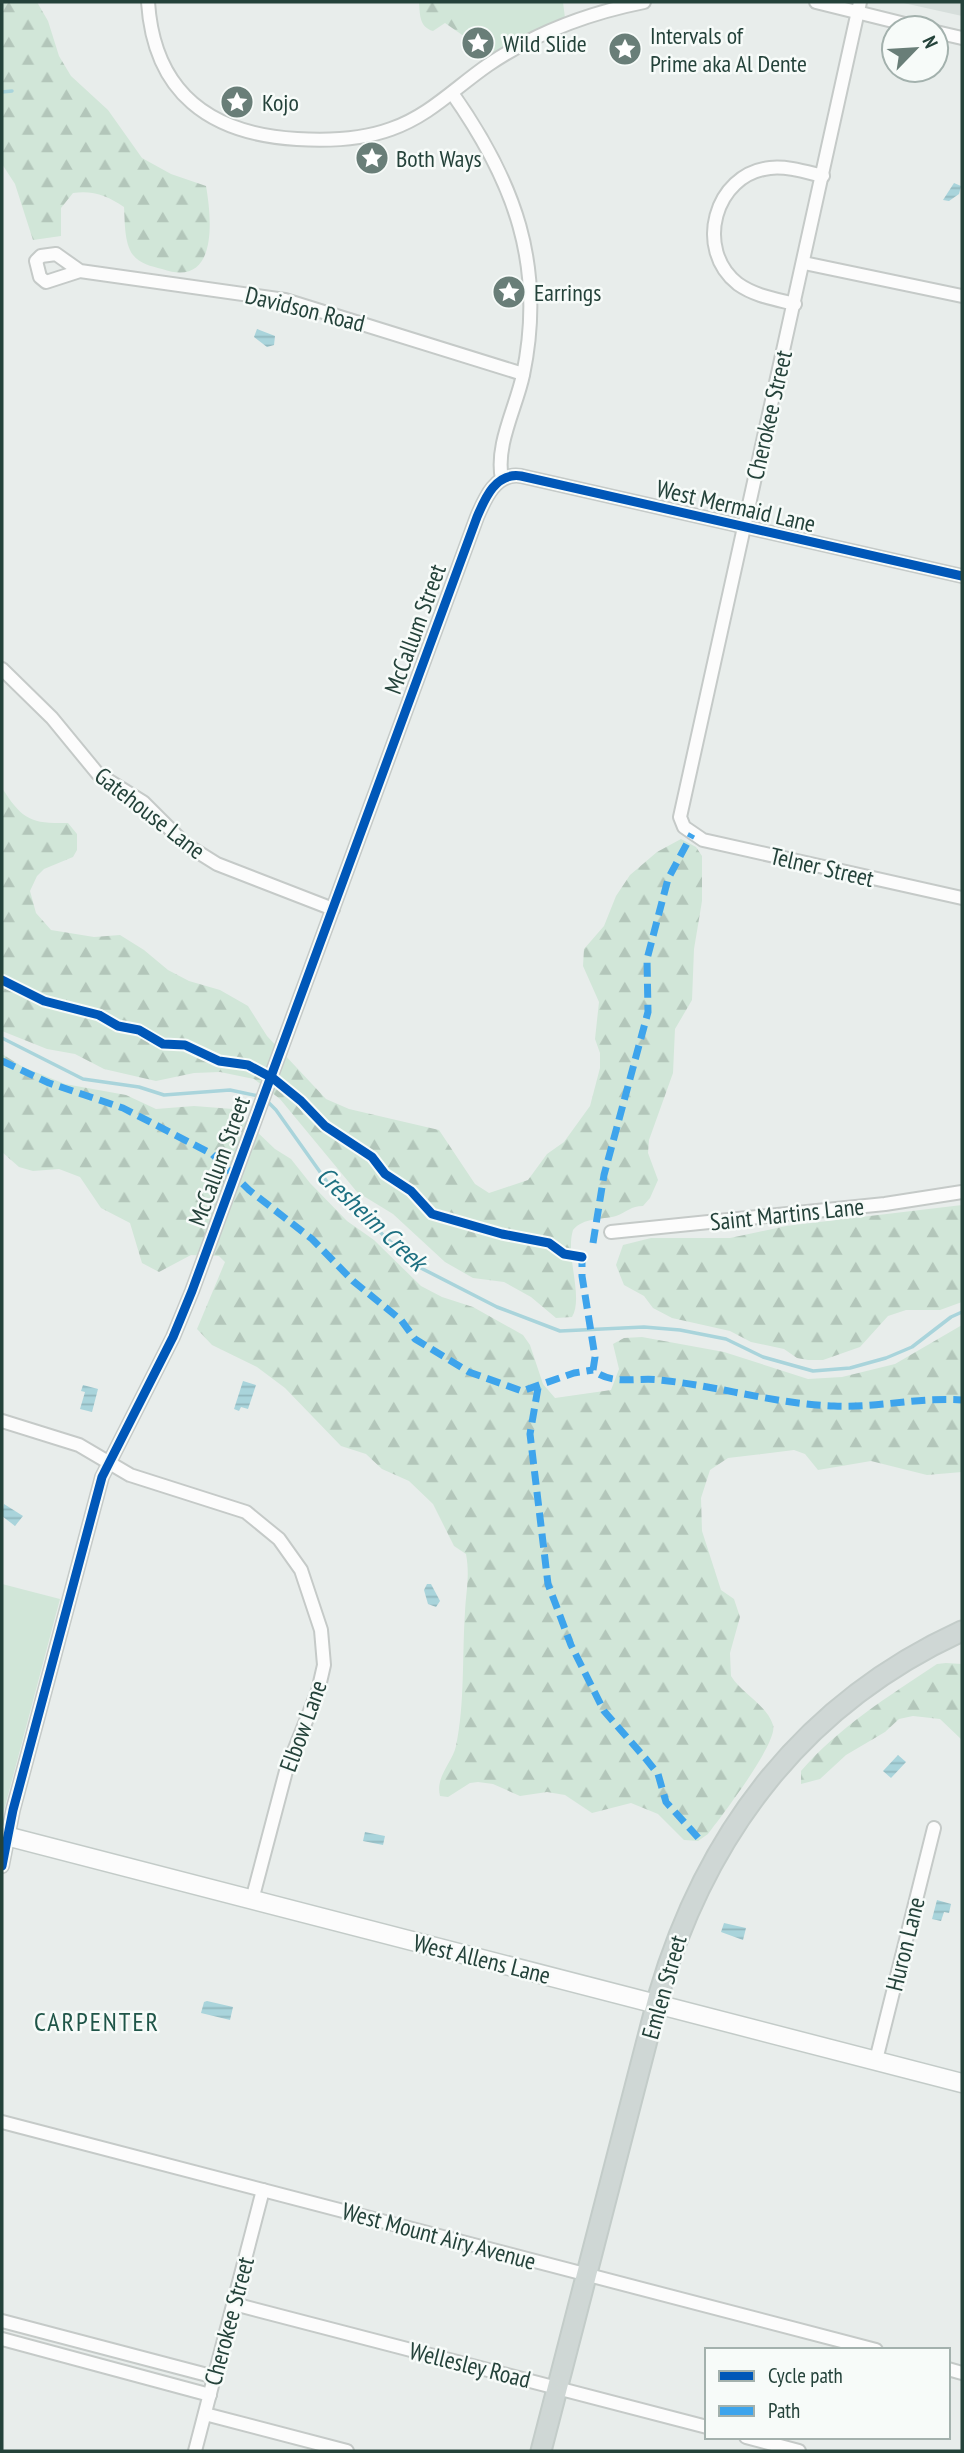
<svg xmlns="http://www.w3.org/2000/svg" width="964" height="2453" font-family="'PT Sans Narrow',sans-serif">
  <defs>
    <pattern id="forest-firs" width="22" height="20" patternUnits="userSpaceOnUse" patternTransform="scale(1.75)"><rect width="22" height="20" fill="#d1e6d8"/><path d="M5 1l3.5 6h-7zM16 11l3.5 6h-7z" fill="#b3c6ba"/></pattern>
    <pattern id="water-rules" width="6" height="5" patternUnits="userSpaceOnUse" patternTransform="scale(1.75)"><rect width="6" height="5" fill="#a9d4db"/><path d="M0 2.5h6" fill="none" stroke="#91b7bd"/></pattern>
  </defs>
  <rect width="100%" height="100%" fill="#e8edeb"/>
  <path fill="#d6dedb" d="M899,2H962V16Z"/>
  <g fill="url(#forest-firs)">
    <path d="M2,2H37L48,21L59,56L71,76L108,110L142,158L171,174L206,186C212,220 218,289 162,269C151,266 140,264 133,255C124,243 125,221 124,207C108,196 93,190 73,193L61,208V236L33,240L15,184L2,164Z"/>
    <path d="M419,2H563L490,42L468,39L445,23L433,31C419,27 420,14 419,2Z"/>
    <path d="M2,788C22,819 30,824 68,823L77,834V850L73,857L44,869L37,876L30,891L36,913L51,930L94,937L120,935L144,950L168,970L189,981L220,990L248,1006L267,1036L326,1099L349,1109L439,1130L475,1184L489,1193L528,1180L547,1154L564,1142L590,1106L600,1068V1053L595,1039L599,1002L583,966L584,949L604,926L616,896L630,875L657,852L681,839L696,847L702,856V901L694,949L692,1000L675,1029L673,1073L649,1140L648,1153L658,1180L650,1198L643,1206C631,1206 627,1212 616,1216C601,1220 584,1217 573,1230C565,1256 584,1297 572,1317L556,1318L531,1297L504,1282L473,1278L445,1262L393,1214L357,1192L280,1099L254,1079L220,1072L194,1073L156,1081L104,1069L75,1054L47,1049L2,1031Z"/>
    <path d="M2,1054L23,1067L65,1084L126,1095L156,1109L194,1106L233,1109L275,1149L291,1159L310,1183L347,1221L374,1240L421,1286L442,1297L473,1307L523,1335L530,1345L543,1384L555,1398L611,1390L619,1369L613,1344L624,1338L642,1337L724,1352L808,1379L842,1377L895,1364L962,1325V1472L927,1475L871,1461L818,1470L805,1454L794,1450L728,1458L710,1470L701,1498L702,1531L721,1590L734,1599L740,1617L730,1653L731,1676C742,1694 766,1704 773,1725C779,1742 720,1818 708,1834L698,1841L684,1840L658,1814L631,1803L592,1813L565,1795L547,1792L520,1796L493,1784L478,1782L470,1783L448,1797L440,1796C435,1777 452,1763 456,1746C465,1704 462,1655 465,1612C466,1591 470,1576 466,1554L454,1546L433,1504L409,1481L382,1469L366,1454L341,1446L285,1388L257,1367L212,1345L197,1329L225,1262L219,1256L191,1255L159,1272L142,1263L130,1223L101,1208L80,1177L59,1169L33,1171L19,1167L2,1152Z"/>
    <path d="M962,1205V1302L940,1310H906L888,1316L860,1347L823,1360H808L797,1358L784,1349L751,1342L730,1331L672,1318L653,1308L644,1296L624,1285L616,1265L623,1245L651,1238H730L786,1226Z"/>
    <path d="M946,1663L962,1664V1740L940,1719L913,1716L899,1719L885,1732L846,1755L820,1779L801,1784V1771C839,1727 889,1696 937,1664Z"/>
  </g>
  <g fill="#d1e6d8">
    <path d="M458,2H563L565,18L487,58Z"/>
    <path d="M2,1584L60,1599L2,1818Z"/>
  </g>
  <g fill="url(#water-rules)">
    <path d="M954,183L961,186L959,194L949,201L943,200Z"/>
    <path d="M257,329L275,336L274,345L267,347L254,337Z"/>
    <path d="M243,1381L256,1385L248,1409L241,1407L239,1411L234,1409Z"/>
    <path d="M83,1385L98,1389L92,1412L80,1409L85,1392L81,1391Z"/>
    <path d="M4,1504L23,1516L15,1526L2,1516Z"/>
    <path d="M427,1584H431L440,1601L436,1607L428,1604L424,1590Z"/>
    <path d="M898,1755L906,1762L891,1778L883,1771Z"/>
    <path d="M365,1832L385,1836L383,1845L363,1841Z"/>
    <path d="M937,1900L951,1904L949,1913L944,1912L941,1921L932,1919Z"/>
    <path d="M724,1923L746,1928L743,1940L721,1932Z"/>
    <path d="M207,2001L233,2007L230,2020L201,2013L204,2002Z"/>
  </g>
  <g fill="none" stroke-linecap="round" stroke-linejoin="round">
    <g stroke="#a9d4db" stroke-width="3.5">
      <path d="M2,92L12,91"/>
      <path d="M2,1038L83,1079L139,1087L164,1095L230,1090L263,1097L276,1110L330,1186L417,1266L497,1307L560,1331L644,1327L680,1330L726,1339L763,1357L813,1371L850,1368L886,1358L912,1347L951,1317L962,1312"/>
    </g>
    <defs>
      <g id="street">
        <path d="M148,2C154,93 210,134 297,139C329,141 361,140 391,129C429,116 456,87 488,65C535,33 589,13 644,2"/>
        <path d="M816,2L921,28"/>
        <path d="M860,2L680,817L684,827L703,840L962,898"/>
        <path d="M936,32L962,38"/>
        <path d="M452,93C514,181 546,265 523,375C516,408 495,445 502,479"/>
        <path d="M804,263L962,296"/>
        <path d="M80,271L56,254L41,256L36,261L40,277L46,282L80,271L285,300L523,374"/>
        <path d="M795,304C775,299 755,296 738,284C694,250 714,174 770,168C787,166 806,172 823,176"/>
        <path d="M2,669L52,718L98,774L143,802L185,844L217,864L333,909"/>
        <path d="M611,1232L885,1204L962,1192"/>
        <path d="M2,1421L79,1445L130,1475L246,1512L279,1539L301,1570L321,1630L324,1665L318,1691L286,1771L252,1900"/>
        <path d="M2,1866L13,1810L102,1477L173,1337L192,1291L477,517C485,498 496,472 521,476L962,576"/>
        <path d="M876,2060L934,1828"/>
        <path d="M2,2122L876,2350"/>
        <path d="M234,2304L707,2427"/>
        <path d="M2,2321L215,2377"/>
        <path d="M2,2339L210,2395"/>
        <path d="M948,2369L962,2373"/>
        <path d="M205,2414L347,2451"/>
        <path d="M746,2437L799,2451"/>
        <path d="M195,2451L263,2190"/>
      </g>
      <path id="secondary" d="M2,1835L962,2083"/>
      <path id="primary" d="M541,2451L659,1994C707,1831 805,1703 962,1631"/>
    </defs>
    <use href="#street" stroke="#c5cac8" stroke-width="16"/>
    <use href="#secondary" stroke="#c3cbc8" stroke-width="21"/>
    <use href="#primary" stroke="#c3ccc9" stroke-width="23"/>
    <use href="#street" stroke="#fcfcfc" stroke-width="12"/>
    <use href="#secondary" stroke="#fcfcfc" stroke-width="18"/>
    <use href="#primary" stroke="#cfd7d5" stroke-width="19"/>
    <g stroke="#3ea4ec" stroke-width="7" stroke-dasharray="14 7" stroke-linecap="butt">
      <path d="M2,1061L49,1083L123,1108L212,1154L249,1190L312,1239L353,1281L401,1320L415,1339L469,1372L522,1391L574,1373L593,1370"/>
      <path d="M593,1243L604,1175L648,1012L647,959L668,879L692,834"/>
      <path d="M578,1257H582V1276L595,1357L593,1370C612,1386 637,1377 660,1380C718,1386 776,1404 834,1406C877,1408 919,1397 962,1400"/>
      <path d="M538,1388L530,1434L548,1584L571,1645L604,1711L646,1759L658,1774L666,1802L702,1842"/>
    </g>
    <defs>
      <g id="cycleway">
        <path d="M2,980L44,1001L99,1015L118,1026L139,1030L163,1044L185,1045L219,1061L248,1065L274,1079L301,1101L325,1126L372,1157L385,1174L411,1191L432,1214L502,1234L549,1243L564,1254L582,1257"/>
        <path d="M2,1866L13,1810L102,1477L173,1337L192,1291L477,517C485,498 496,472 521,476L962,576"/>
      </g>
    </defs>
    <use href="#cycleway" stroke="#f7fbf9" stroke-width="13"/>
    <use href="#cycleway" stroke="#0057b8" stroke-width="9"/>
  </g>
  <defs>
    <symbol id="sight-disc" viewBox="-11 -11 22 22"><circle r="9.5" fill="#697e78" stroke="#f7fbf9"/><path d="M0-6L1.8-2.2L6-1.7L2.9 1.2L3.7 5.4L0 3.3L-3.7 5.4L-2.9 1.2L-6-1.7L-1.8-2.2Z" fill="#fff"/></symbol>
  </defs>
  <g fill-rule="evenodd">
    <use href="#sight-disc" x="459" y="24" width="38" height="38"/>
    <use href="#sight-disc" x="606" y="30" width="38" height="38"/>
    <use href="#sight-disc" x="218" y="83" width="38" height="38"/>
    <use href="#sight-disc" x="353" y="139" width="38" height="38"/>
    <use href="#sight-disc" x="490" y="273" width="38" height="38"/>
  </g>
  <g text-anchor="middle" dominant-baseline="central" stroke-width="5" stroke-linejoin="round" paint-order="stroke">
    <g font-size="24" fill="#24423a" stroke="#f7fbf9" text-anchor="start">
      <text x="650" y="35">Intervals of<tspan x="650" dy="28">Prime aka Al Dente</tspan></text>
      <text x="503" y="43">Wild Slide</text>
      <text x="262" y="102">Kojo</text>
      <text x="396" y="158">Both Ways</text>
      <text x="534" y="292">Earrings</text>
    </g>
    <g font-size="24" fill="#24423a" stroke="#f7fbf9">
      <text transform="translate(305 309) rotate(14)">Davidson Road</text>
      <text transform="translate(769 415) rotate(-77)">Cherokee Street</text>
      <text transform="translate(736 506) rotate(13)">West Mermaid Lane</text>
      <text transform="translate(415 629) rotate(-70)">McCallum Street</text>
      <text transform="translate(150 813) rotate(38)">Gatehouse Lane</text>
      <text transform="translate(822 867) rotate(13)">Telner Street</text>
      <text transform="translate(219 1161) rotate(-70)">McCallum Street</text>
      <text transform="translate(787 1214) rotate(-6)">Saint Martins Lane</text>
      <text transform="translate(303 1726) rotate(-70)">Elbow Lane</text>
      <text transform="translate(905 1944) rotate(-76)">Huron Lane</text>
      <text transform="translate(482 1959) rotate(14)">West Allens Lane</text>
      <text transform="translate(664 1987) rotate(-74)">Emlen Street</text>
      <text transform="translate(439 2236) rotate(15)">West Mount Airy Avenue</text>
      <text transform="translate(229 2321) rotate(-75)">Cherokee Street</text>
      <text transform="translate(470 2365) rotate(14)">Wellesley Road</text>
    </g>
    <g font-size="26" font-style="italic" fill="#1c6f80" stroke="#f7fbf9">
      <text transform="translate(372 1218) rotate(43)">Cresheim Creek</text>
    </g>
    <g font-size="26" letter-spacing="2" fill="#1f5548" stroke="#f7fbf9">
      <text x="97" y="2021">CARPENTER</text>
    </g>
  </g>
  <rect width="964" height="2453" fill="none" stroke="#24423a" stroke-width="7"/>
  <rect x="705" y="2348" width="245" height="91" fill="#f7fbf9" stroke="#a3b1ad" stroke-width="2"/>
  <rect x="719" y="2371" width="35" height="10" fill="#0057b8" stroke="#a3b1ad" stroke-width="2"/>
  <text x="768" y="2383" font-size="21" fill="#24423a">Cycle path</text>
  <rect x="719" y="2406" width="35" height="10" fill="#3ea4ec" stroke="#a3b1ad" stroke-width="2"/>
  <text x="768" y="2418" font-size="21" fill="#24423a">Path</text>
  <g transform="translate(915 49) rotate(65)"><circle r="33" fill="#f7fbf9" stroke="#a3b1ad" stroke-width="2"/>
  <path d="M0-5L12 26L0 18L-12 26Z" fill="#697e78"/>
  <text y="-10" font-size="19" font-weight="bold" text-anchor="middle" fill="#24423a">N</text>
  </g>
</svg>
